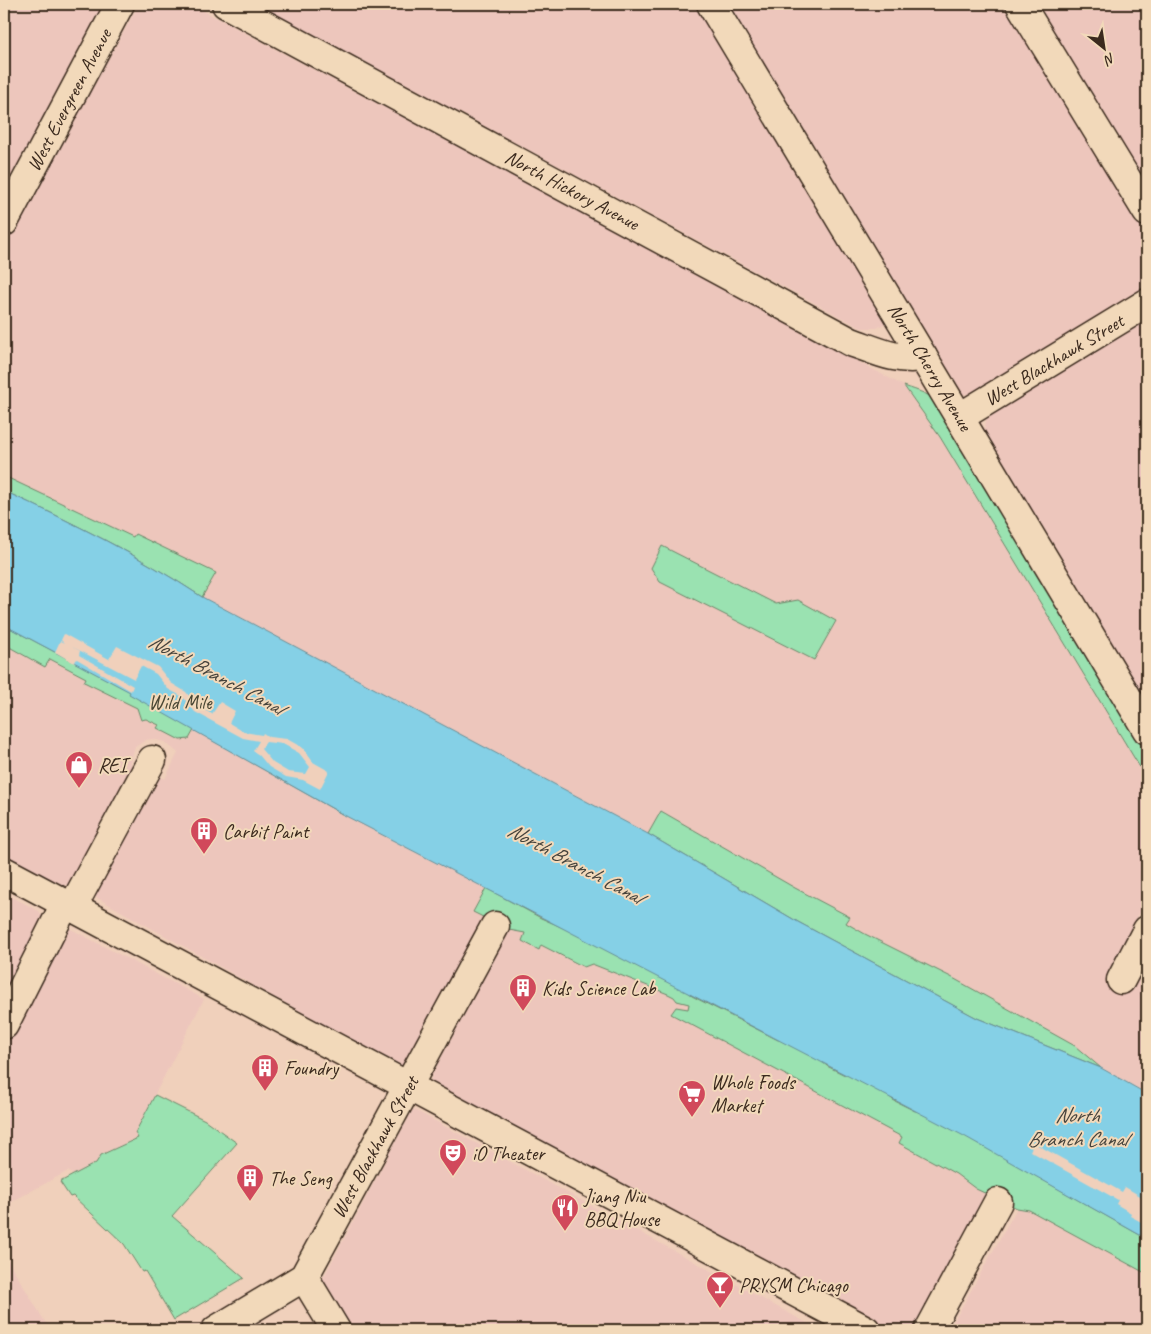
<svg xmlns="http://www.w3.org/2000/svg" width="1151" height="1334" font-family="Caveat,sans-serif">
  <rect width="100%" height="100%" fill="#f0d0bb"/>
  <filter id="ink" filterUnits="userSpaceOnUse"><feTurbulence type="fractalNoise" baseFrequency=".02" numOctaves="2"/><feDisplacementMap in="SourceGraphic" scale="10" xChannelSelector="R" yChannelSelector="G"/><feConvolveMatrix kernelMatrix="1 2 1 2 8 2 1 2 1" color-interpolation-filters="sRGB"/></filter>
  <g filter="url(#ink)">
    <g fill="#edc6bc">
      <path d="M4,4H105L4,189Z"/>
      <path d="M139,4H191L904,386L940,437L1147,779V899L1108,972L1134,987L1147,962V1094L1101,1068L977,1018L202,597L164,572L40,507L4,491V247Z"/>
      <path d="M257,4H699L887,315L885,323L877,328H861Z"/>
      <path d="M721,4H1000L1030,41L1147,233V294L975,395L963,394L956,389Z"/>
      <path d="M1035,4H1147V189Z"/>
      <path d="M1147,317V706L987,439L984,430L987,417Z"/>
      <path d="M4,625L130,692L146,719L182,738L189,739L194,730L342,814L964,1136L1147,1239V1330H949L1017,1208L1002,1200L916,1330H880L430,1084L432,1075L509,930L499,925L404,1065L397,1066L94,896L156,778L159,777L165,779L178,753L165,742L152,739L146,740L135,747L131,758V766L72,881L69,884L61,886L4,856Z"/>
      <path d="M4,893L39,911L44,919L4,996Z"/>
      <path d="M67,927L204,999L135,1133L139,1137L101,1155L96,1163L73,1175L68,1171L4,1206V1047Z"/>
      <path d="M413,1109L820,1330H353L322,1280Z"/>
      <path d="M4,1254L50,1330H4Z"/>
    </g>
    <g fill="#9ae2b1" stroke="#6a8668">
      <path d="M904,386C918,391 935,395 944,408L1147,744V779L940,437Z"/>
      <path d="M4,476L133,537L135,534L216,573L202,597C140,556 72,522 4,491Z"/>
      <path d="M662,546L776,604L798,600L836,621L814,660L660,582L651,568Z"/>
      <path d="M4,625L55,652L60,641L342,814L194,730L189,739L180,740L157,728L159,725L146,719L141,720L137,708L84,682L86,678L50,659L45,667L4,644L5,641L4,640Z"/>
      <path d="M661,811L795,888L850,917L846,923L865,934L951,977L1075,1046L1101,1068L977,1018L798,922L648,834Z"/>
      <path d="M486,888L541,918L663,972L692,996L778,1040H797L827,1066L845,1075L864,1074L893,1100L915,1111H935L1020,1167L1147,1239V1274L1029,1210L1017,1208L976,1189L956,1174L899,1143L902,1137L671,1014L676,1007L688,1009L689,1004L677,1001L674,997L668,994L592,964L584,967L541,945L539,950L522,941L525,933L509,930L473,912Z"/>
      <path d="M155,1095L205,1120L237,1143L172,1216L244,1278L174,1320L145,1271L142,1272L124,1244L73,1196L70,1197L60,1182L96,1163L101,1155L138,1138L135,1133Z"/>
    </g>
    <path fill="#85d0e6" stroke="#678e96" d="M4,491C72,522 140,556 202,597L648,834L798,922L977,1018L1101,1068L1147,1094V1239L964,1136L342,814L129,694L130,692L4,625Z"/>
    <g fill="#f0d0bb" fill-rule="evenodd">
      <path d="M64,634L109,659L117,646L158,667L171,683L186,692L197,706L212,714L220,702L235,711L229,723L244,732L262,735L263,733L269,737L287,739L303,748L313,762L329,771L320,789L303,780L286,777L269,767L259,755L253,751L259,741L243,738L195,712L183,697L168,689L156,674L141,666L134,679L71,646L80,651L79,655L133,686L131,691L77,659L74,663L55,652L60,641L64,643L61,640ZM266,742L283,744L299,753L310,767L306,774L288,772L273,763L261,749Z"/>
      <path d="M1034,1143L1122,1192L1125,1187L1147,1200V1225L1130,1216L1131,1213L1116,1204L1118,1200L1030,1151Z"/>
    </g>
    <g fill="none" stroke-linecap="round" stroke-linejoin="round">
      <defs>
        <g id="minor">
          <path d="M226,4L851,342C877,351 895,361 923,357"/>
          <path d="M711,4L1147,730"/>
          <path d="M1020,4L1147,212"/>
          <path d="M4,222L120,4"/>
          <path d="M960,417L1147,303"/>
          <path d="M4,871L866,1330"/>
          <path d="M72,908L152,760"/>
          <path d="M1121,980L1147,930"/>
          <path d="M4,1025L65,904"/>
          <path d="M304,1277L336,1330"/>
          <path d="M216,1330L304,1277L495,926"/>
          <path d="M929,1330L998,1202"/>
        </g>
      </defs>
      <use href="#minor" stroke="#3b2a1e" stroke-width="31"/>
      <use href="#minor" stroke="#f2d9ba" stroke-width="28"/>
    </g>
  </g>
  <defs>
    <symbol id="shop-pin" viewBox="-11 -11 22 30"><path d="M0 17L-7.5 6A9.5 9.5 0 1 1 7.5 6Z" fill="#d1495b" stroke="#f2d9ba"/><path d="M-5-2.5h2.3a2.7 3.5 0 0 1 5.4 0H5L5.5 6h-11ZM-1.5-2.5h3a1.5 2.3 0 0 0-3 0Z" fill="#fff"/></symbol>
    <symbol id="building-pin" viewBox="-11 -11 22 30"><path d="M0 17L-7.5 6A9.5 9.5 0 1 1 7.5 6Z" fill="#d1495b" stroke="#f2d9ba"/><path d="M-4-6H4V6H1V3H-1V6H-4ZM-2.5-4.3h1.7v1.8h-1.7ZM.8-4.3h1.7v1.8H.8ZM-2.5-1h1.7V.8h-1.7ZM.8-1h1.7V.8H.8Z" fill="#fff"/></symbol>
    <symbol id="supermarket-pin" viewBox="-11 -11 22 30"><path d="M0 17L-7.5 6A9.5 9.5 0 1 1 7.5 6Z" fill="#d1495b" stroke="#f2d9ba"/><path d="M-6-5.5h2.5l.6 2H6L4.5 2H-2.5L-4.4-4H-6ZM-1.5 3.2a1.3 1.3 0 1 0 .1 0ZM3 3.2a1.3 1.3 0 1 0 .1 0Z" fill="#fff"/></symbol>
    <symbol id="theatre-pin" viewBox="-11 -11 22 30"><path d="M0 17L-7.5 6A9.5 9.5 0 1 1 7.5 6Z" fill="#d1495b" stroke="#f2d9ba"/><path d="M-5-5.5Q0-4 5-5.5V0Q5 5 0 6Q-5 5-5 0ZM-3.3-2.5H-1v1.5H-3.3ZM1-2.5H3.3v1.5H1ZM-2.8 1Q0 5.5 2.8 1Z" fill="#fff"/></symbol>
    <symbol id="restaurant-pin" viewBox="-11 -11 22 30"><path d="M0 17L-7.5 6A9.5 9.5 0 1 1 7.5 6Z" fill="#d1495b" stroke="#f2d9ba"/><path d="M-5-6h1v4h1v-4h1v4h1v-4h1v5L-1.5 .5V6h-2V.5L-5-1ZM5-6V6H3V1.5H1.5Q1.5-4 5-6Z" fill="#fff"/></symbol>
    <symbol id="bar-pin" viewBox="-11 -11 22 30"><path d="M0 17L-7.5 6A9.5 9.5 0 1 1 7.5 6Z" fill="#d1495b" stroke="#f2d9ba"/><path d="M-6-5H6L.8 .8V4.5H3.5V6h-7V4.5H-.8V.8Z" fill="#fff"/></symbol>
  </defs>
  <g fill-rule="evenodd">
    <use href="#shop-pin" x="63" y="749" width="32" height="43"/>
    <use href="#building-pin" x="188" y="815" width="32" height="43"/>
    <use href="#building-pin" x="507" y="972" width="32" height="43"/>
    <use href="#building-pin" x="249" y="1052" width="32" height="43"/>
    <use href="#supermarket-pin" x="676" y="1078" width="32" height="43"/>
    <use href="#theatre-pin" x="437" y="1137" width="32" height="43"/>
    <use href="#building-pin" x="234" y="1162" width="32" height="43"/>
    <use href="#restaurant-pin" x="549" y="1192" width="32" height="43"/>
    <use href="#bar-pin" x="704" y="1269" width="32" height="43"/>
  </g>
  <g text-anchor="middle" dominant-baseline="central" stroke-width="4" stroke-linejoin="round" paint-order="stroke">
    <g font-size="20" fill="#3b2a1e" stroke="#f2d9ba">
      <text transform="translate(69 100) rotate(-62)">West Evergreen Avenue</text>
      <text transform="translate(572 190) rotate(28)">North Hickory Avenue</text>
      <text transform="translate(1054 360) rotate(-31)">West Blackhawk Street</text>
      <text transform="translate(930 367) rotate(59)">North Cherry Avenue</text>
      <text transform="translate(375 1147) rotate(-61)">West Blackhawk Street</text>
    </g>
    <g font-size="20" fill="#494634" stroke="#f2d9ba">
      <text x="180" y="702">Wild Mile</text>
    </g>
    <g font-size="20" fill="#3b2a1e" stroke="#f2d9ba" text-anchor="start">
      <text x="98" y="765">REI</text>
      <text x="223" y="831">Carbit Paint</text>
      <text x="542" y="988">Kids Science Lab</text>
      <text x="284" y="1068">Foundry</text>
      <text x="711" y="1082">Whole Foods<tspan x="711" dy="23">Market</tspan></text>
      <text x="472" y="1153">iO Theater</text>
      <text x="269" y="1178">The Seng</text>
      <text x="584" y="1196">Jiang Niu<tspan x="584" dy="23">BBQ House</tspan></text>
      <text x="739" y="1285">PRYSM Chicago</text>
    </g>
    <g font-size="21" font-style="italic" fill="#46433c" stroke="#f2d9ba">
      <text transform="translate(216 674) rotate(28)">North Branch Canal</text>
      <text transform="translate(575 863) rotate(28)">North Branch Canal</text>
      <text x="1077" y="1115">North<tspan x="1077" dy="24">Branch Canal</tspan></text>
    </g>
  </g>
  <rect width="1151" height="1334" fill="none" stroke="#f2d9ba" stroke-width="20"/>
  <rect x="10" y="10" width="1131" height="1314" fill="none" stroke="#3b2a1e" stroke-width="2" filter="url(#ink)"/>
  <g transform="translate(1104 48) rotate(150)" stroke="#f2d9ba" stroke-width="4" paint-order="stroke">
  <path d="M0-4L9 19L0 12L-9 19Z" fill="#3b2a1e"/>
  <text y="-8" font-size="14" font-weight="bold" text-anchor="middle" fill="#3b2a1e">N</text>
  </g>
</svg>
